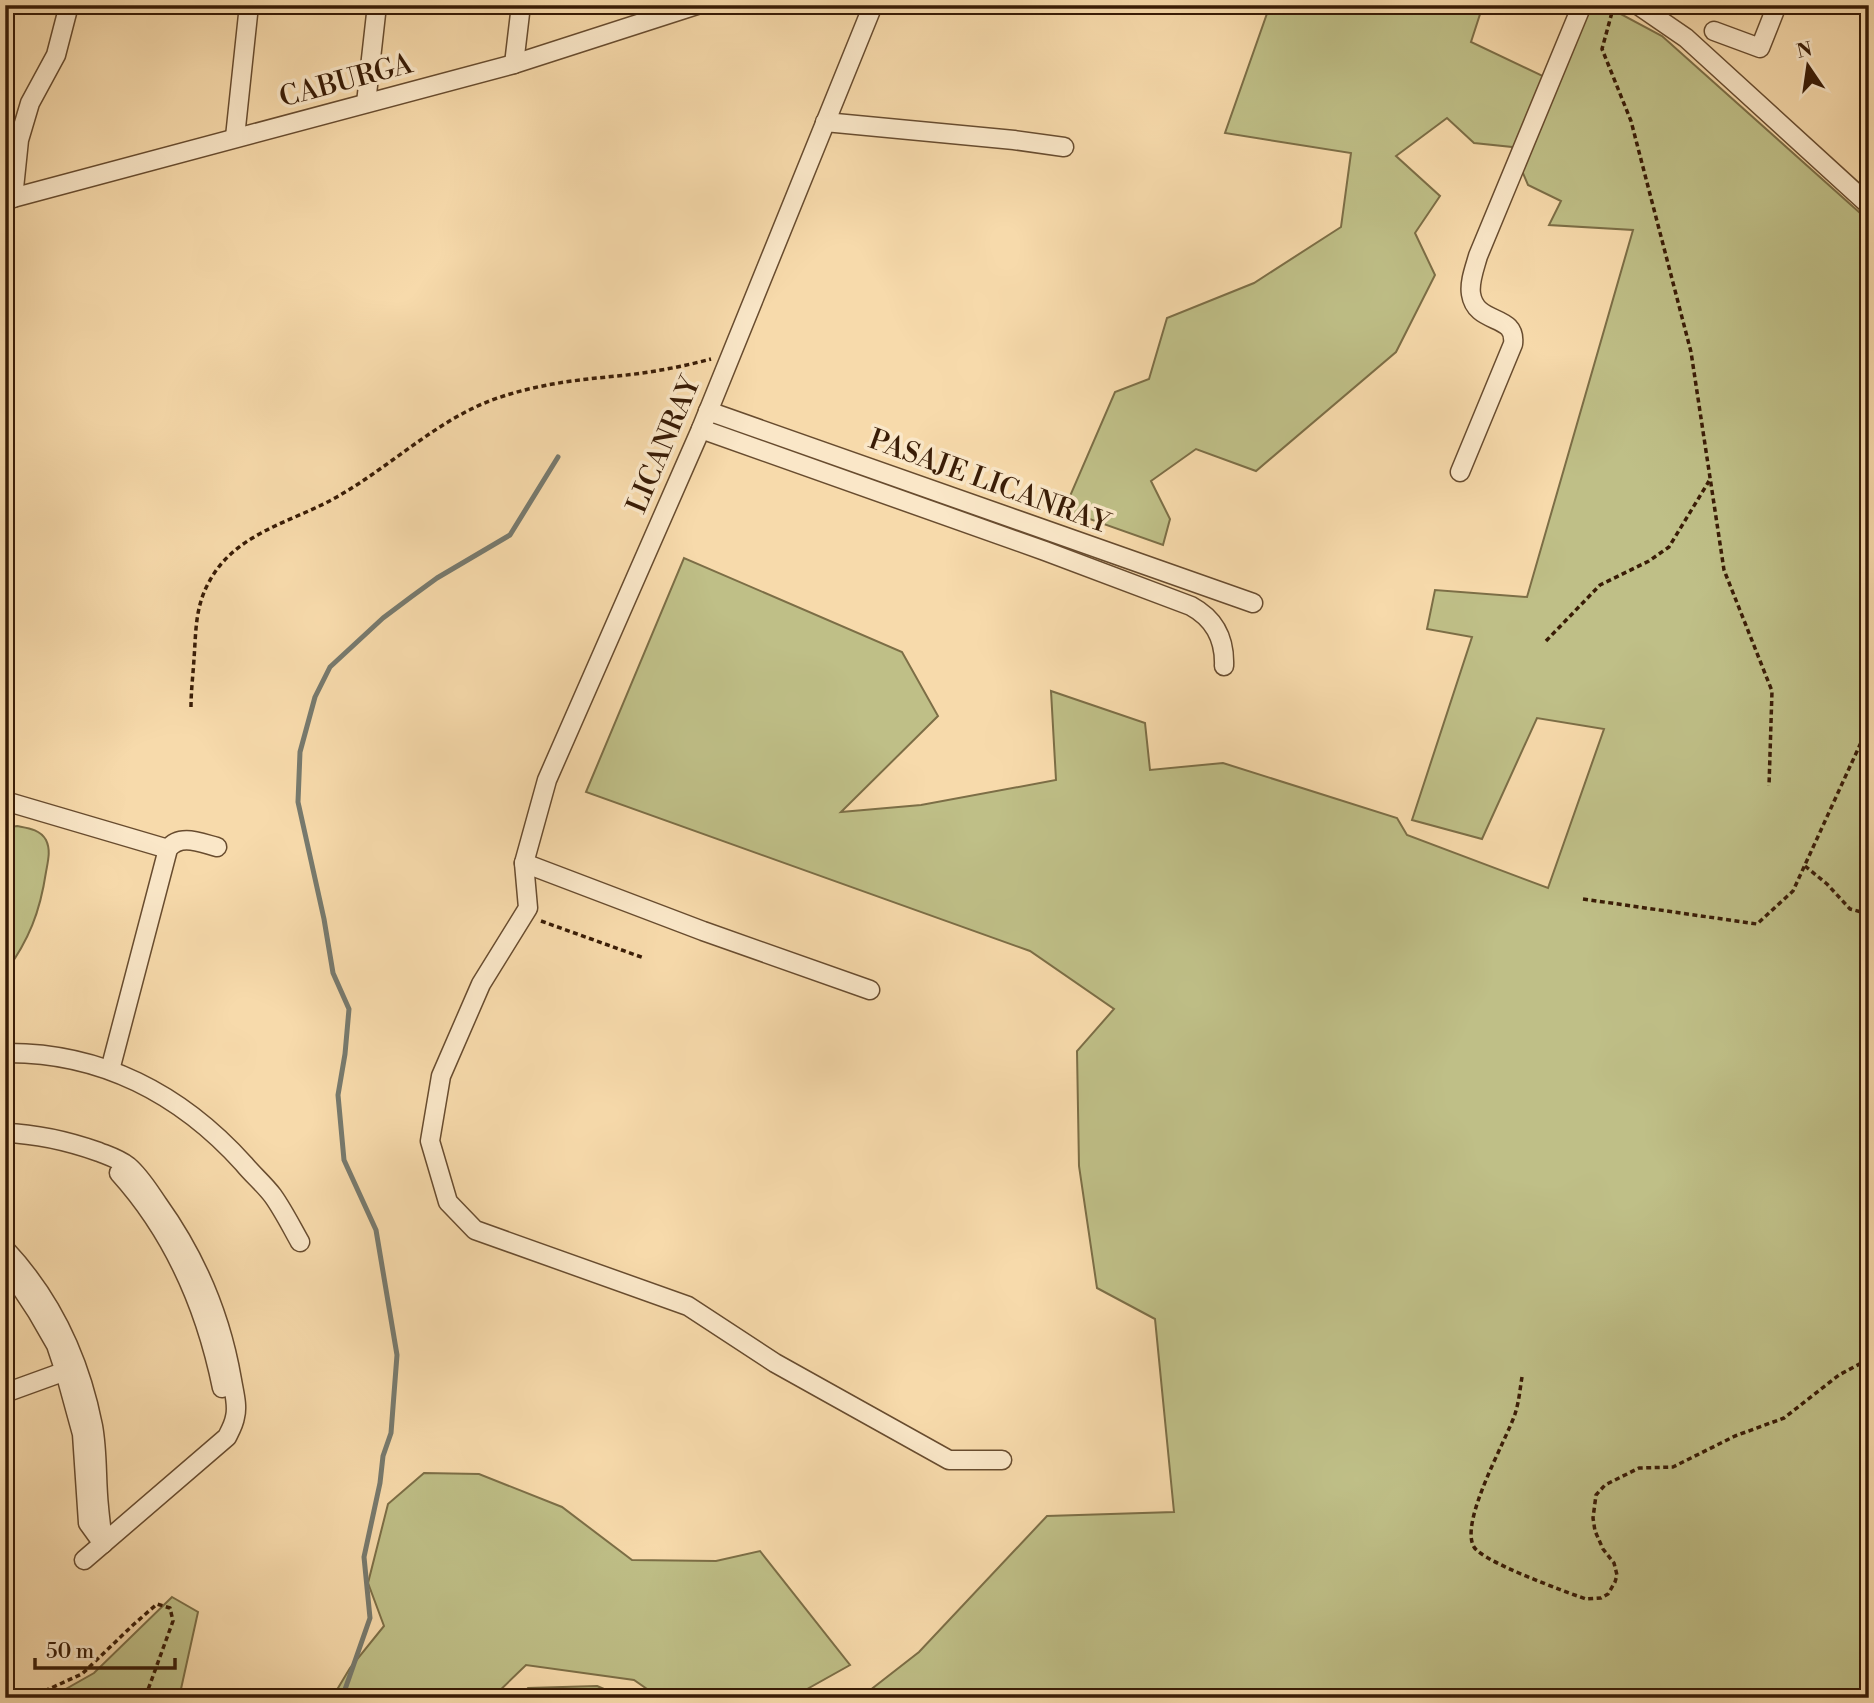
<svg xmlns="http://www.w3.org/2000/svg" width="1874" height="1703" font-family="'Libre Bodoni',serif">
  <rect width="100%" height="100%" fill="#f7daab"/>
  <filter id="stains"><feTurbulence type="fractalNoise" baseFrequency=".00286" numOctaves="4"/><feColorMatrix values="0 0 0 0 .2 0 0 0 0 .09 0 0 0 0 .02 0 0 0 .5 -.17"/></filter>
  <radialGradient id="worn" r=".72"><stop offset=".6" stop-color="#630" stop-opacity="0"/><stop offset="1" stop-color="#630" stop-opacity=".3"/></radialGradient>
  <g fill="#bfbf87" stroke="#7c6e46" stroke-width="2">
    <path d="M1270,5H1483L1471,42L1553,81L1588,5H1604L1662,36L1869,221V1698H1235L1227,1696L1208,1698H860L919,1652L1047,1516L1174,1512L1155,1319L1097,1288L1079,1166L1077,1051L1114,1009L1030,951L586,792L684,558L902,652L938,716L841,812L921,805L1056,780L1051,691L1145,723L1150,770L1223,763L1397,818L1407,835L1548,888L1604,729L1537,718L1482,839L1412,820L1472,637L1427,629L1435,590L1527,597L1633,230L1549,225L1561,201L1528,185L1512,147L1474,143L1447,118L1396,156L1440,196L1415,233L1435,275L1396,352L1256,471L1196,449L1151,481L1170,519L1163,545L1064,510L1115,392L1149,379L1167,318L1254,283L1341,227L1351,153L1225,133Z"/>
    <path d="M17,826C27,828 40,829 46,840C51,850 48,861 46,872C40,912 29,940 5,973V828Z"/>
    <path d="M424,1473L479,1474L562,1507L632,1560L716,1561L760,1551L850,1665L791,1698H660L634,1680L526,1665L492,1698H332L350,1668L384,1626L368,1583L388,1504Z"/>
    <path d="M172,1597L198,1612L179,1698H50L94,1673Z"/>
    <path d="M597,1686L625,1698H520L528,1688Z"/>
  </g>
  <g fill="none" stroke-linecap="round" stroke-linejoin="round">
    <path stroke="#777a6e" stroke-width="5" d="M342,1698L370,1618L364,1557L380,1483L383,1456L391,1433L397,1355L376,1230L344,1160L338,1095L345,1054L349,1009L333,973L324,919L298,802L300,752L315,697L330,667L383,618L411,597L437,578L510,535L558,457"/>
    <defs>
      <g id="minor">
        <path d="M873,5L701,429L547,780L524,863L528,908L481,984L441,1076L430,1141L448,1202L475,1230L688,1306L775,1363L949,1460H1002"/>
        <path d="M1638,5L1686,38L1869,205"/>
        <path d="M1714,31L1760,48L1777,5"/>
        <path d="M514,64L521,5"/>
        <path d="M366,103L377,5"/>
        <path d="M825,122L1014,140L1064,147"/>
        <path d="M235,137L249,5"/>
        <path d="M13,198L19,140L30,103L56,55L69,5"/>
        <path d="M5,200L514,64L697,5"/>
        <path d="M708,411L1253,603"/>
        <path d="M701,429L1045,551L1191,606C1215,619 1225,640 1224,666"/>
        <path d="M1460,472L1513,344C1517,313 1476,326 1471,294C1469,282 1475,267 1478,256L1582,5"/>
        <path d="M5,801L168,849"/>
        <path d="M524,863L703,931L870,990"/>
        <path d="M5,1053C101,1052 181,1094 244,1164C253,1175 264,1184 273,1196C283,1210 291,1226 300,1242"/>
        <path d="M110,1070L168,849C180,833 201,843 217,847"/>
        <path d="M5,1133C38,1134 68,1141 99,1152C109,1156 119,1159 128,1166C140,1176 149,1191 158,1204C196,1257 221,1316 232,1380C234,1392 238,1406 235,1417C234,1424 230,1431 227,1437L84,1560"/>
        <path d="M119,1173C174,1234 206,1309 222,1388"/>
        <path d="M5,1249C51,1298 80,1360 93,1426C98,1453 96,1480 99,1507C100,1519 102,1532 103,1544"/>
        <path d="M14,1277L37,1312L56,1345L65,1372L82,1434L88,1523L101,1541"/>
        <path d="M5,1393L74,1368"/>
      </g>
    </defs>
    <use href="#minor" stroke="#684c2f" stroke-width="21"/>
    <g stroke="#391c06" stroke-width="3.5" stroke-dasharray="5 3.5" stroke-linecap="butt">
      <path d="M1614,5L1602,49L1631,121L1691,352L1724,570L1772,691L1769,786"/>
      <path d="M1546,641L1600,585L1649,561L1669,547L1709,481"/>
      <path d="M191,707C191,691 193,675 194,659C196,632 195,607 209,582C235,533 290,523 335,498C389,468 434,422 492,400C533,385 574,380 617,376C649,373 681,367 711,359"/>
      <path d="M1805,866L1827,884L1850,909L1869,914"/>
      <path d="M1583,899L1757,924L1793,891L1869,725"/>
      <path d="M541,921L644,958"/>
      <path d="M1522,1377C1520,1389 1519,1402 1515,1414C1506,1441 1459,1522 1474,1547C1483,1562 1566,1592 1586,1599L1601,1598L1608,1594L1615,1582L1617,1575L1614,1563L1603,1549L1595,1531L1593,1518L1596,1495L1605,1485L1639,1468L1673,1467L1735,1436L1784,1418L1839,1375L1869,1359"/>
      <path d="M29,1698L82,1674L133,1625L157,1604L170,1608L173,1621L145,1698"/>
    </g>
    <use href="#minor" stroke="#fae7c8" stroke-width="18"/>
  </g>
  <g text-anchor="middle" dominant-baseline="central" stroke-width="7" stroke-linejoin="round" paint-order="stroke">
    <g font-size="28" fill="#391c06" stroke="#fae7c8">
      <text transform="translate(346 81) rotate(-15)">CABURGA</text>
      <text transform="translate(664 445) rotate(-67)">LICANRAY</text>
      <text transform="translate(989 482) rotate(20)">PASAJE LICANRAY</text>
    </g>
  </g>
  <rect width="1874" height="1703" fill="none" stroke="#f7daab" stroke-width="28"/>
  <rect x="7" y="7" width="1860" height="1689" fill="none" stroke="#391c06" stroke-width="3.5"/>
  <rect x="14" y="14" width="1846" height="1675" fill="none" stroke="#391c06" stroke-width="2"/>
  <g transform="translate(1808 66) rotate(347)" stroke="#fae7c8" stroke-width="5" paint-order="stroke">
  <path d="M0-5L12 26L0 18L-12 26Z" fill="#391c06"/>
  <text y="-10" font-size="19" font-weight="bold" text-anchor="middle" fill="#391c06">N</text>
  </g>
  <path d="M35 1658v10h140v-10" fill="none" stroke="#391c06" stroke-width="3.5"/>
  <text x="46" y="1658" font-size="21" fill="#391c06" stroke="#fae7c8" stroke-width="5" paint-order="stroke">50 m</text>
  <rect width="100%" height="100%" filter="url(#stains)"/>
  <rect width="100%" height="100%" fill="url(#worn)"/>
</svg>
